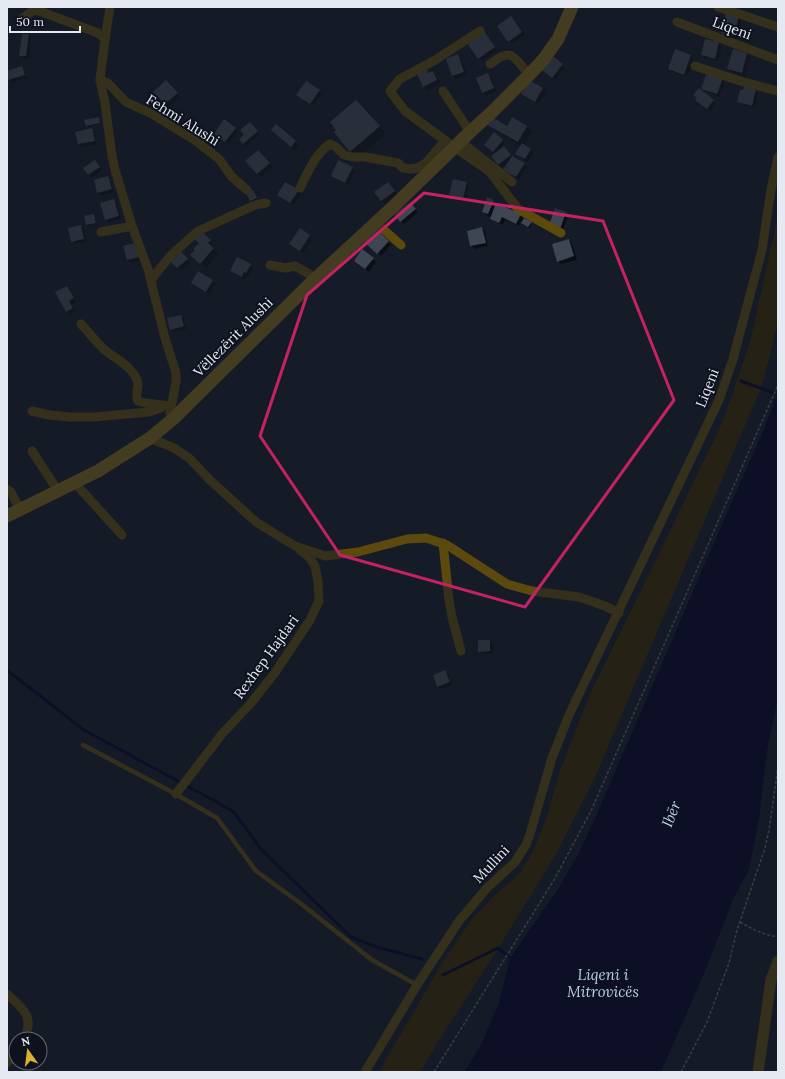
<svg xmlns="http://www.w3.org/2000/svg" width="785" height="1079" font-family="Lora,serif">
  <rect width="100%" height="100%" fill="#151b27"/>
  <path fill="#382b02" d="M778,215V320L770,355L761,388L594,779L556,854L492,958L436,1045L420,1072H379L444,960L472,919L492,898L521,872L534,849L547,817L559,774L577,727L590,694L661,550L723,421L733,393L751,339Z"/>
  <path fill="#010027" d="M778,392V698L768,744L759,819L749,870L734,897L706,969L661,1072H464L481,1045L499,1003L510,958L558,889L578,854L596,816L726,515L765,427Z"/>
  <g fill="#0007">
    <path d="M511,17L525,35L512,44L509,41Z"/>
    <path d="M739,17L742,20L737,39L726,36L722,33Z"/>
    <path d="M28,35L31,39L29,59H24L21,55Z"/>
    <path d="M487,36L497,50L482,61L478,58Z"/>
    <path d="M706,40L719,43L722,46L718,61L705,58L702,55Z"/>
    <path d="M733,51L747,54L750,57L745,76L732,72L728,69Z"/>
    <path d="M458,55L461,59L467,75L456,79L453,76L447,59Z"/>
    <path d="M691,56L694,59L687,77L672,72L669,69Z"/>
    <path d="M562,64L565,67L556,80L543,71Z"/>
    <path d="M22,68L25,71L27,78L12,83L9,80L7,72Z"/>
    <path d="M426,71L429,74L432,72L436,75L440,84L427,90L424,87L418,75Z"/>
    <path d="M488,74L491,77L497,91L486,96L483,92Z"/>
    <path d="M722,78L725,82L720,97L705,91L702,88Z"/>
    <path d="M530,81L543,89L546,92L538,104L525,97L522,94Z"/>
    <path d="M166,82L180,97L169,107L155,92Z"/>
    <path d="M699,89L716,104L710,111L699,103L698,98Z"/>
    <path d="M755,90L758,93L755,108L742,105L738,102Z"/>
    <path d="M319,91L322,94L313,106L301,98Z"/>
    <path d="M363,108L386,134L358,158L351,151Z"/>
    <path d="M99,118L101,124L88,127L87,126Z"/>
    <path d="M512,118L527,127L532,132L524,146L534,153L528,162L516,153L521,146L494,130L489,125L507,127Z"/>
    <path d="M276,125L298,145L295,150L275,133Z"/>
    <path d="M253,126L260,134L247,146L243,143L245,135Z"/>
    <path d="M235,128L238,131L229,144L218,137Z"/>
    <path d="M91,129L94,132L97,144L82,147L79,144L77,132Z"/>
    <path d="M502,141L505,144L503,147L512,158L524,164L527,167L519,180L508,173L505,170L510,161L502,168L498,165L496,154L488,148Z"/>
    <path d="M261,154L272,167L261,177L246,161Z"/>
    <path d="M98,164L102,170L92,178L84,168Z"/>
    <path d="M352,168L355,171L349,185L335,179L332,176Z"/>
    <path d="M108,177L111,181L114,192L101,196L98,193Z"/>
    <path d="M388,183L397,194L385,204L376,193Z"/>
    <path d="M466,183L469,186L466,201L453,198L450,195Z"/>
    <path d="M298,191L301,194L294,206L278,194Z"/>
    <path d="M254,193L257,200L252,202L248,194Z"/>
    <path d="M114,200L117,203L121,219L109,222L106,219Z"/>
    <path d="M493,200L496,204L520,215L523,218L532,224L530,228L521,222L519,226L505,220L503,225L494,221L491,218V217L486,215L483,212Z"/>
    <path d="M413,206L418,212L404,224L401,221Z"/>
    <path d="M565,213L568,216L563,231L554,228Z"/>
    <path d="M94,215L95,216L97,224L88,226L87,224Z"/>
    <path d="M81,226L84,229L87,242L75,244L72,241Z"/>
    <path d="M482,228L485,231L488,246L474,249L471,245Z"/>
    <path d="M300,230L313,239L303,253L294,247Z"/>
    <path d="M376,231L391,245L381,256L365,242Z"/>
    <path d="M201,232L215,246L213,248L218,254L206,268L197,260L196,250L200,243Z"/>
    <path d="M569,240L572,243L577,260L561,264L558,261Z"/>
    <path d="M135,244L141,260L131,263L127,260Z"/>
    <path d="M179,251L190,263L181,271L170,260Z"/>
    <path d="M373,259L376,262L369,272L358,264Z"/>
    <path d="M250,265L253,268L249,276L248,275L245,279L234,274L231,271Z"/>
    <path d="M198,273L212,281L216,284L210,294L195,286L192,283Z"/>
    <path d="M67,287L70,290L76,302L72,304L76,311L70,315L67,311Z"/>
    <path d="M180,316L184,319L187,329L174,332L171,329Z"/>
    <path d="M490,641L493,644V654H482L479,651Z"/>
    <path d="M445,671L448,674L452,685L441,689L438,686Z"/>
  </g>
  <g fill="none" stroke-linecap="round" stroke-linejoin="round">
    <g stroke="#010027" stroke-width="3">
      <path d="M741,381L777,394"/>
      <path d="M7,670L84,730L233,811L261,849L351,937L377,947L422,959"/>
      <path d="M443,975L498,948L510,958"/>
    </g>
  </g>
  <g fill="#3e4553">
    <path d="M726,13L739,16L734,36L721,33Z"/>
    <path d="M511,16L522,32L508,42L497,26Z"/>
    <path d="M484,31L495,47L478,59L467,43Z"/>
    <path d="M22,34H29L26,56H19Z"/>
    <path d="M705,39L719,42L715,59L701,55Z"/>
    <path d="M675,49L691,55L684,75L668,69Z"/>
    <path d="M733,49L747,53L742,73L727,69Z"/>
    <path d="M458,54L464,72L452,76L446,59Z"/>
    <path d="M550,54L563,64L552,78L539,68Z"/>
    <path d="M22,66L25,75L8,80L7,71Z"/>
    <path d="M427,70L428,73L433,71L437,80L423,87L417,74Z"/>
    <path d="M707,72L723,78L717,94L701,89Z"/>
    <path d="M488,73L494,88L482,93L476,78Z"/>
    <path d="M166,80L178,93L165,104L153,92Z"/>
    <path d="M529,80L543,88L535,102L521,94Z"/>
    <path d="M306,81L320,90L310,104L296,95Z"/>
    <path d="M744,86L756,89L752,106L737,102L740,90H743Z"/>
    <path d="M699,88L714,100L707,109L695,100L697,98L693,95Z"/>
    <path d="M356,100L380,126L350,152L334,132L336,130L330,122Z"/>
    <path d="M99,117L100,123L86,126L84,120Z"/>
    <path d="M492,117L507,126L512,117L527,126L518,142L487,125Z"/>
    <path d="M224,119L236,128L225,142L214,134Z"/>
    <path d="M250,122L258,131L243,144L239,139L244,135L240,130Z"/>
    <path d="M276,124L296,141L291,147L271,130Z"/>
    <path d="M92,128L95,141L78,144L75,132Z"/>
    <path d="M494,132L503,140L493,152L484,145Z"/>
    <path d="M522,143L531,149L525,159L515,154Z"/>
    <path d="M504,146L511,155L498,165L491,156Z"/>
    <path d="M258,150L270,163L257,174L245,161Z"/>
    <path d="M512,156L525,163L516,177L503,170Z"/>
    <path d="M95,160L100,167L88,175L83,168Z"/>
    <path d="M338,160L353,167L345,183L331,176Z"/>
    <path d="M108,176L112,189L97,193L94,180Z"/>
    <path d="M453,179L467,182L463,199L449,195Z"/>
    <path d="M285,182L299,190L290,203L277,195Z"/>
    <path d="M388,182L395,191L381,201L374,192Z"/>
    <path d="M253,190L257,198L250,201L246,193Z"/>
    <path d="M487,197L494,200L488,214L482,212Z"/>
    <path d="M114,199L119,216L105,220L100,203Z"/>
    <path d="M410,202L416,209L400,222L394,214Z"/>
    <path d="M496,203L521,214L516,224L502,217L499,223L490,219Z"/>
    <path d="M555,208L566,212L560,229L549,225Z"/>
    <path d="M94,214L96,223L86,225L84,216Z"/>
    <path d="M524,218L532,222L528,227L521,223Z"/>
    <path d="M81,225L84,239L71,242L68,228Z"/>
    <path d="M482,227L486,243L470,246L467,231Z"/>
    <path d="M300,228L310,235L300,251L289,244Z"/>
    <path d="M376,229L389,241L377,254L364,242Z"/>
    <path d="M201,231L211,240L208,243L214,248L200,264L190,255L195,250L193,249L199,243L194,239Z"/>
    <path d="M569,239L574,256L557,262L552,244Z"/>
    <path d="M135,243L139,257L127,260L123,246Z"/>
    <path d="M362,249L374,258L365,269L354,261Z"/>
    <path d="M180,250L188,259L177,268L169,260Z"/>
    <path d="M237,257L251,264L246,273L244,272L242,277L230,271Z"/>
    <path d="M198,271L213,280L206,292L191,283Z"/>
    <path d="M67,286L74,298L69,301L73,308L66,312L55,292Z"/>
    <path d="M181,315L184,326L170,330L167,318Z"/>
    <path d="M478,640H490V651L478,652Z"/>
    <path d="M445,670L450,682L437,687L433,675Z"/>
  </g>
  <g fill="none" stroke-linecap="round" stroke-linejoin="round">
    <g stroke="#636974" stroke-width="1.5" stroke-dasharray="3 2" stroke-linecap="butt">
      <path d="M740,922C752,929 764,935 778,937"/>
      <path d="M434,1072L554,880L591,811L778,385"/>
      <path d="M681,1072L707,1022L729,963L737,930L765,848L769,830L778,767"/>
    </g>
    <path stroke="#5c490e" stroke-width="4.5" d="M83,745L172,792L217,818L256,871L300,903L372,960L417,985"/>
    <g stroke="#5c490e" stroke-width="9">
      <path d="M110,7L105,39L100,80L105,103L112,156L115,170L132,226L148,269L165,338L176,373V382L171,408L170,413L173,419"/>
      <path d="M718,7L778,27"/>
      <path d="M20,20L34,10L42,12L98,33L105,39"/>
      <path d="M677,22L778,60"/>
      <path d="M480,31L435,60L400,79L390,91L405,111L454,147L489,171L518,209L561,233"/>
      <path d="M490,64C495,61 501,55 508,55C514,54 525,70 529,75"/>
      <path d="M695,66L740,81L778,91"/>
      <path d="M100,80L108,83L126,102L152,114L196,141L219,159L232,177L247,190"/>
      <path d="M443,91L470,132"/>
      <path d="M460,141L512,182"/>
      <path d="M300,188C308,172 315,154 330,144L336,147L344,155L352,157H365L398,163L403,168L411,169L417,168L426,163L445,140"/>
      <path d="M375,222L401,245"/>
      <path d="M101,232L132,226"/>
      <path d="M270,265L285,268L295,266L316,278"/>
      <path d="M151,280L171,255L198,231L255,205L266,203"/>
      <path d="M81,324C89,332 96,343 106,351C117,359 131,366 137,380C140,387 134,394 138,401L145,403L171,406"/>
      <path d="M32,411L49,415L70,417H94L149,412L161,408L164,406"/>
      <path d="M150,438L174,448L189,458L210,480L256,522L295,546L325,556L358,552L407,539L426,538L447,545L507,584L532,591L579,597L605,606L619,613"/>
      <path d="M32,451L58,491"/>
      <path d="M74,482L122,535"/>
      <path d="M7,489L11,492L20,510"/>
      <path d="M443,543L449,600L452,617L461,651"/>
      <path d="M176,794L222,734L251,703L274,674L310,620L319,601L318,582L315,566L309,557L300,550"/>
      <path d="M7,994C23,1008 35,1017 24,1039"/>
      <path d="M7,1063L16,1053"/>
      <path d="M365,1072L417,985L459,921L487,888L515,862L526,845L530,834L552,758L569,715L719,400L733,359L762,250L771,190L778,157"/>
    </g>
    <path stroke="#5c490e" stroke-width="11" d="M758,1072L771,980L778,961"/>
    <path stroke="#7c641a" stroke-width="13" d="M7,516L98,471L150,438L173,419L316,278L395,205L470,132L493,111L529,75L543,60L558,39L572,7"/>
  </g>
  <path d="M0 0H785V1079H0ZM424,193L603,221L674,400L525,607L340,555L260,436L307,295Z" fill="#151b27" fill-opacity=".55" fill-rule="evenodd"/>
  <path fill="none" stroke="#c42263" stroke-width="3" stroke-linejoin="round" d="M424,193L603,221L674,400L525,607L340,555L260,436L307,295Z"/>
  <g text-anchor="middle" dominant-baseline="central" stroke-width="4" stroke-linejoin="round" paint-order="stroke">
    <g font-size="14" fill="#e4e9f2" stroke="#0d121e">
      <text transform="translate(732 28) rotate(20)">Liqeni</text>
      <text transform="translate(183 120) rotate(32)">Fehmi Alushi</text>
      <text transform="translate(233 337) rotate(-45)">Vëllezërit Alushi</text>
      <text transform="translate(707 388) rotate(-69)">Liqeni</text>
      <text transform="translate(266 657) rotate(-54)">Rexhep Hajdari</text>
      <text transform="translate(491 864) rotate(-47)">Mullini</text>
    </g>
    <g font-size="15" font-style="italic" fill="#b9cbf2" stroke="#0d121e">
      <text transform="translate(671 814) rotate(-68)">Ibër</text>
      <text x="603" y="974">Liqeni i<tspan x="603" dy="17">Mitrovicës</tspan></text>
    </g>
  </g>
  <rect width="785" height="1079" fill="none" stroke="#e4e9f2" stroke-width="16"/>
  <g transform="translate(28 1051) rotate(346)"><circle r="19" fill="#0d121e" stroke="#636873"/>
  <path d="M0-3L7 15L0 10L-7 15Z" fill="#dbb233"/>
  <text y="-6" font-size="11" font-weight="bold" text-anchor="middle" fill="#e4e9f2">N</text>
  </g>
  <path d="M10 26v6h70v-6" fill="none" stroke="#e4e9f2" stroke-width="2"/>
  <text x="16" y="26" font-size="12" fill="#e4e9f2" stroke="#0d121e" stroke-width="3" paint-order="stroke">50 m</text>
</svg>
